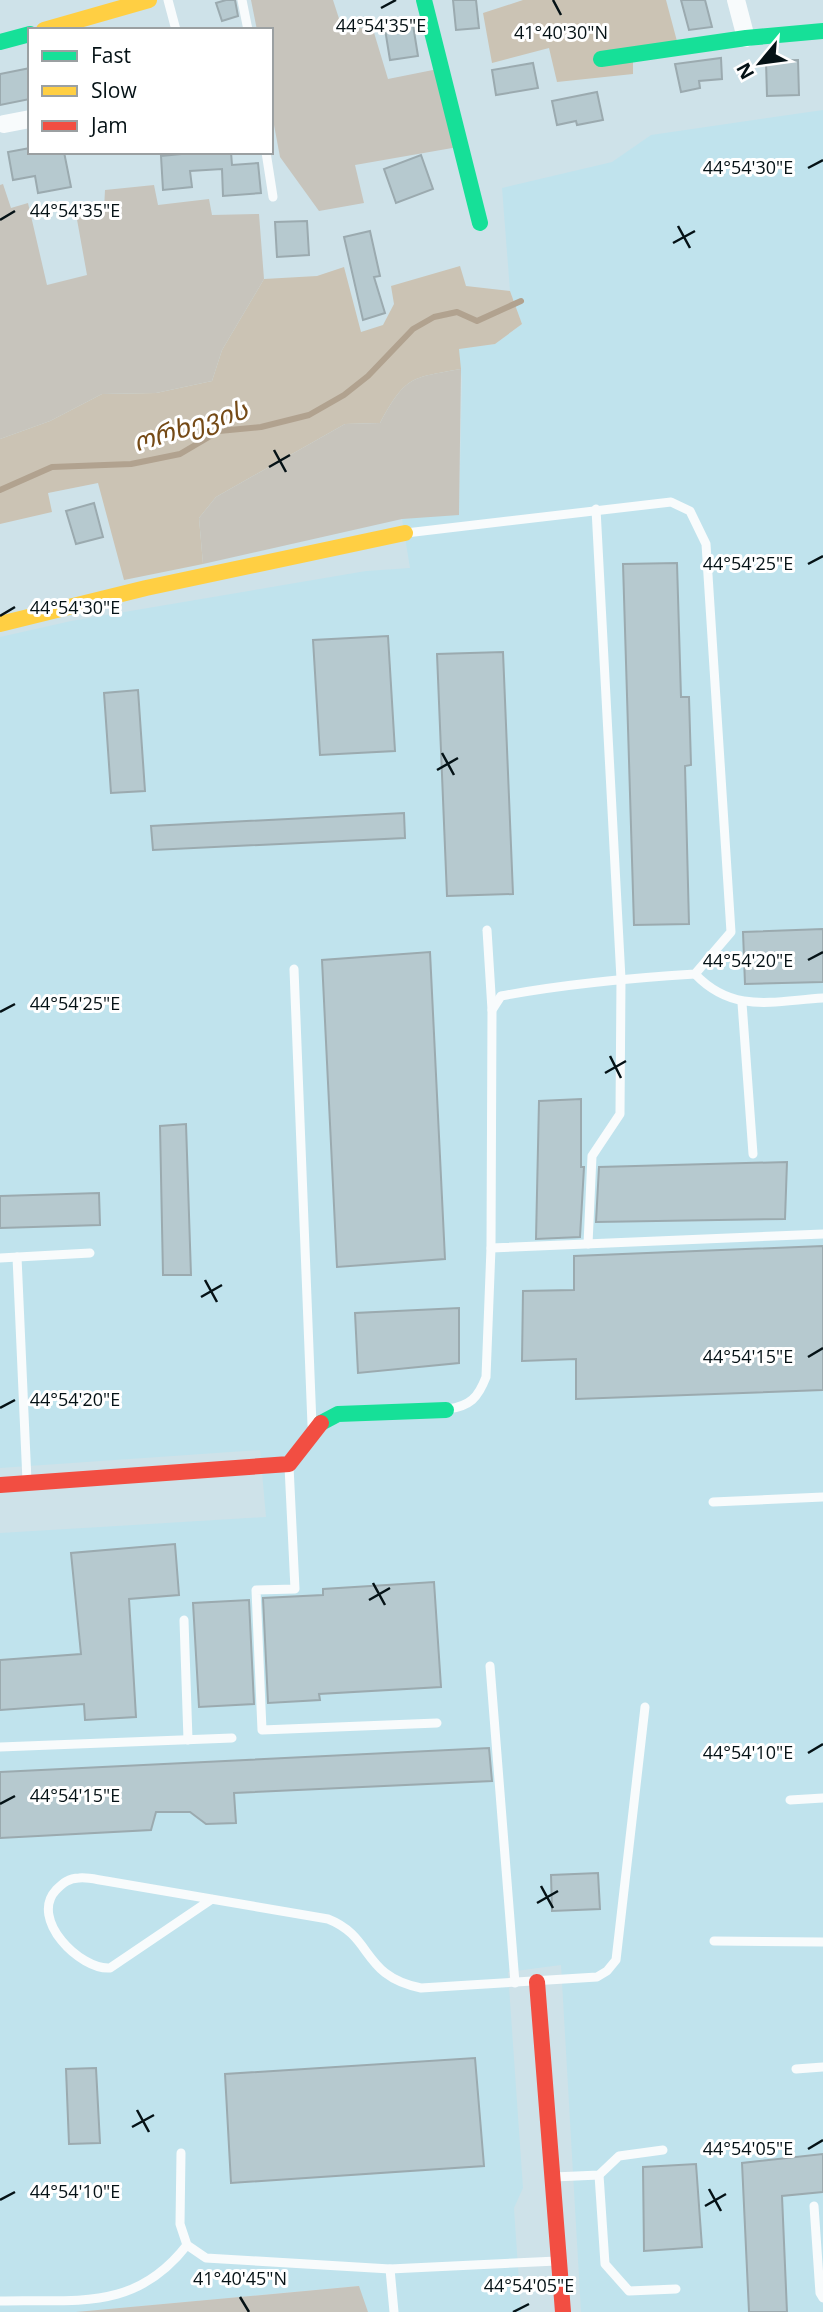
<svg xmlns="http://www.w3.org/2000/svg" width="823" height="2312" font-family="'Open Sans','Noto Sans Georgian',sans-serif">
  <rect width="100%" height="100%" fill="#cee2e9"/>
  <path fill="#c0e3ed" d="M823,110V2312H581L561,1965L508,1972L523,2188L514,2208L521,2312H368L358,2286L76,2312H0V1533L266,1517L260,1450L0,1468V637L71,621L366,571L410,568L402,519L459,514L462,380L458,349L495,344L522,324L510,291L502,188L612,162L651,135Z"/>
  <g fill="#c7c4bc">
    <path d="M251,0H333L343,31L372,26L388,79L438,69L458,147L355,165L364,203L319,211L280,157L271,109V30H257Z"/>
    <path d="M3,184L11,208L28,203L47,285L87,275L76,214L104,209L105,190L154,185L158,205L209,199L212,215L259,214L264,279L222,350L212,381L156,393L102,394L50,421L0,439V185Z"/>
    <path d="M461,369L459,515L402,519L203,564L199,518L216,497L345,424L380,423C406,376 410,378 461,369Z"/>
    <path d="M359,2286L368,2312H76Z"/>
  </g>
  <g fill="#cbc3b4">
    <path d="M523,0H666L678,45L633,62V74L557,82L549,48L492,63L483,13Z"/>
    <path d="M460,266L466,286L510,291L522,324L495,344L459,349L461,369C410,378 406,376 380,423L345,424L216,497L199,518L203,564L124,580L98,483L48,493L52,512L0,524V439L50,421L102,394L156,393L212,381L222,350L264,279L317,276L344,267L361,332L383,325L394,304L391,286Z"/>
  </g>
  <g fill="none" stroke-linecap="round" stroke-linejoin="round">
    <path stroke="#b1a28f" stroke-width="6" d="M0,490L52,467L131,464L180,454L219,431L261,427L309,415L344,395L368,376L413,329L434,317L457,312L477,321L521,301"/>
  </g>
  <g fill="#b6c9cf" stroke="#9baaaf" stroke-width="2">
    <path d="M226,0H235L238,16L222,21L216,3Z"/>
    <path d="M453,0H476L479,28L456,30Z"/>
    <path d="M681,0H705L712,27L689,30Z"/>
    <path d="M413,25L418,56L390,60L385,29Z"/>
    <path d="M721,58L722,79L699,81L700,88L681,92L675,64Z"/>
    <path d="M798,60L799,95L767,96L766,61Z"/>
    <path d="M533,63L538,88L496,95L492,70Z"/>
    <path d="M30,68V99L0,105V74Z"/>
    <path d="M597,92L603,120L577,125L576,121L557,125L552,101Z"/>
    <path d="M30,148V152H64L71,187L38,193L35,176L13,180L8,152Z"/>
    <path d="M202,152H231L232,165L258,163L261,193L223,196L222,169L190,171L192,187L163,190L161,156Z"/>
    <path d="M421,155L433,189L396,203L384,169Z"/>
    <path d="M307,221L309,255L277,257L275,222Z"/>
    <path d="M370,231L380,276L374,277L385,313L363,320L344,237Z"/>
    <path d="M94,503L103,537L76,544L66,511Z"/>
    <path d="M677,563L681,697H689L691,765L685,766L689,924L634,925L623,564Z"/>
    <path d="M388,636L395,751L320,755L313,640Z"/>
    <path d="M503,652L513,894L447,896L437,654Z"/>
    <path d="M138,690L145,791L111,793L104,693Z"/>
    <path d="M404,813L405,838L153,850L151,826Z"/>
    <path d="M823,929V982L745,984L743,932Z"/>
    <path d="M430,952L445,1259L337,1267L322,960Z"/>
    <path d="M581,1099V1167H584L580,1237L536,1239L539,1101Z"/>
    <path d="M186,1124L191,1275H163L160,1126Z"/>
    <path d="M787,1162L785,1219L596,1222L599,1167Z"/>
    <path d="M99,1193L100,1225L0,1228V1196Z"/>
    <path d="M823,1246V1390L576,1399V1359L522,1361L523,1291L574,1290V1256Z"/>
    <path d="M459,1308V1363L358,1373L355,1313Z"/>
    <path d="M175,1544L179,1595L129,1599L136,1717L85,1720L84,1704L0,1710V1660L81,1654L71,1553Z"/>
    <path d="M434,1582L441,1687L319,1694L320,1700L268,1703L263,1598L323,1595V1589Z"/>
    <path d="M249,1600L254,1704L199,1707L193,1603Z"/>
    <path d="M489,1748L492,1781L234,1793L236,1823L206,1824L190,1812H156L151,1830L0,1838V1772Z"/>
    <path d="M598,1873L600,1909L552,1911L551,1875Z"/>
    <path d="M475,2058L484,2166L231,2183L225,2074Z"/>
    <path d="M96,2068L100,2143L69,2144L66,2069Z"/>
    <path d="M823,2154V2192L782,2196L787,2312H749L742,2163Z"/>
    <path d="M696,2164L702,2247L644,2251L643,2167Z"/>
  </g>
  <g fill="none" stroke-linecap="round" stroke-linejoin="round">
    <g stroke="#f8fbfc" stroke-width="9">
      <path d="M168,0L176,30"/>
      <path d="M242,0L248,30"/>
      <path d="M266,152L273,197"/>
      <path d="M406,533L671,502L690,511L706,544L731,932L695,974C630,978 565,984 501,996L492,1010L491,1248L486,1377C478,1398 470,1406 448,1409"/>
      <path d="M487,930L492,1010"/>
      <path d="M294,969L312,1425"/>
      <path d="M695,974C733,1014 773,1001 823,998"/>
      <path d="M742,1003L753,1154"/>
      <path d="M588,1244L592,1156L620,1114L621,979L596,509"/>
      <path d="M491,1248L823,1234"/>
      <path d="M17,1257L27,1481"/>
      <path d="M0,1258L90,1253"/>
      <path d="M289,1466L295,1589L256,1590L262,1730L437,1723"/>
      <path d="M713,1502L823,1497"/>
      <path d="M184,1620L188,1740"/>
      <path d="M490,1666L515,1983"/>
      <path d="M0,1747L232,1738"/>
      <path d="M790,1800L823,1798"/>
      <path d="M212,1899L110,1968C80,1970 29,1919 56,1890C63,1883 69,1878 79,1878C88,1877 98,1880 106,1881L328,1919C374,1937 361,1976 421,1988L597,1977L607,1971L616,1960L645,1707"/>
      <path d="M714,1941L823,1942"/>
      <path d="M796,2069L823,2067"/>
      <path d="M181,2153L180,2224L187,2245L206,2258L390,2269L557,2261"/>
      <path d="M599,2175L605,2264L629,2291L676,2289"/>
      <path d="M554,2177L599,2175L619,2156L663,2150"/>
      <path d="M814,2206L820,2293L823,2298"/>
      <path d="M390,2269L394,2312"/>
      <path d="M0,2301C77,2299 135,2312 187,2245"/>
    </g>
    <g stroke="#f8fbfc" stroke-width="18">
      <path d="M736,0L746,38"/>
      <path d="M4,124L30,119"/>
    </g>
    <g stroke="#16e098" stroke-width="16">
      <path d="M424,0L480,223"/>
      <path d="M0,42L30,34"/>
      <path d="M601,59L746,38L823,31"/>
      <path d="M321,1423L338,1414L446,1410"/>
    </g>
    <g stroke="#ffcf43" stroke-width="16">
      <path d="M44,30L149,0"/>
      <path d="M0,624L146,588L405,533"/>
    </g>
    <g stroke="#f24e42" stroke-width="16">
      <path d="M0,1485L289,1464L321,1423"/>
      <path d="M537,1982L563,2312"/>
    </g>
  </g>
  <path fill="none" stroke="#051216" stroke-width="2.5" d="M553,0L561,15M381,8L396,0M808,168L823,160M0,220L15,211M678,226L690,248M673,243L695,231M274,450L286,472M269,467L290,455M808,564L823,556M0,616L15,607M442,753L454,775M437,770L458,758M808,960L823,952M0,1012L15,1004M610,1056L621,1078M605,1073L626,1061M205,1280L217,1302M201,1297L222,1285M808,1357L823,1348M0,1408L15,1400M373,1583L385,1605M369,1600L390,1588M808,1753L823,1744M0,1804L15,1796M541,1886L553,1908M537,1903L558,1891M137,2110L149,2132M132,2127L154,2115M808,2149L823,2140M709,2189L721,2211M0,2200L15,2192M705,2206L726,2194M240,2297L249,2312M513,2312L529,2304"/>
  <g text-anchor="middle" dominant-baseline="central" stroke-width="6" stroke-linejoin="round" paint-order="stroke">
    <g font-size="26" font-style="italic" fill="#754a16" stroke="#fff">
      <text transform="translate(190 425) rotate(-17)">ორხევის</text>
    </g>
  </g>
  <g font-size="18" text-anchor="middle" fill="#051216" stroke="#fff" stroke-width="6" stroke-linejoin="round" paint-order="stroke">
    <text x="381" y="32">44°54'35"E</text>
    <text x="561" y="39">41°40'30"N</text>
    <text x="748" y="174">44°54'30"E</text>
    <text x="75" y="217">44°54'35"E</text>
    <text x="748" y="570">44°54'25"E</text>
    <text x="75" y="614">44°54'30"E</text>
    <text x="748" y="967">44°54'20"E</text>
    <text x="75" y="1010">44°54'25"E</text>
    <text x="748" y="1363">44°54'15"E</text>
    <text x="75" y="1406">44°54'20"E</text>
    <text x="748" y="1759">44°54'10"E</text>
    <text x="75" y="1802">44°54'15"E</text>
    <text x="748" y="2155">44°54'05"E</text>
    <text x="75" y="2198">44°54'10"E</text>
    <text x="240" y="2285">41°40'45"N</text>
    <text x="529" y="2292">44°54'05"E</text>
  </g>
  <rect x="28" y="28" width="245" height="126" fill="#ffffff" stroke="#9ba0a2" stroke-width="2"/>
  <rect x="42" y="51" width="35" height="10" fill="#16e098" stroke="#9ba0a2" stroke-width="2"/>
  <text x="91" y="63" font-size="21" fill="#051216">Fast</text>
  <rect x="42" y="86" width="35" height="10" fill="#ffcf43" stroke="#9ba0a2" stroke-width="2"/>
  <text x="91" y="98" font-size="21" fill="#051216">Slow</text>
  <rect x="42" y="121" width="35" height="10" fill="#f24e42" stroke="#9ba0a2" stroke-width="2"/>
  <text x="91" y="133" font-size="21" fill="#051216">Jam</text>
  <g transform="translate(760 63) rotate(241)" stroke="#ffffff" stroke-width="5" paint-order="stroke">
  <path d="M0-5L12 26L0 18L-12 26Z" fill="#051216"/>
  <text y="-10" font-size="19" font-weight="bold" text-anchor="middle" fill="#051216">N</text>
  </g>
</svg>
